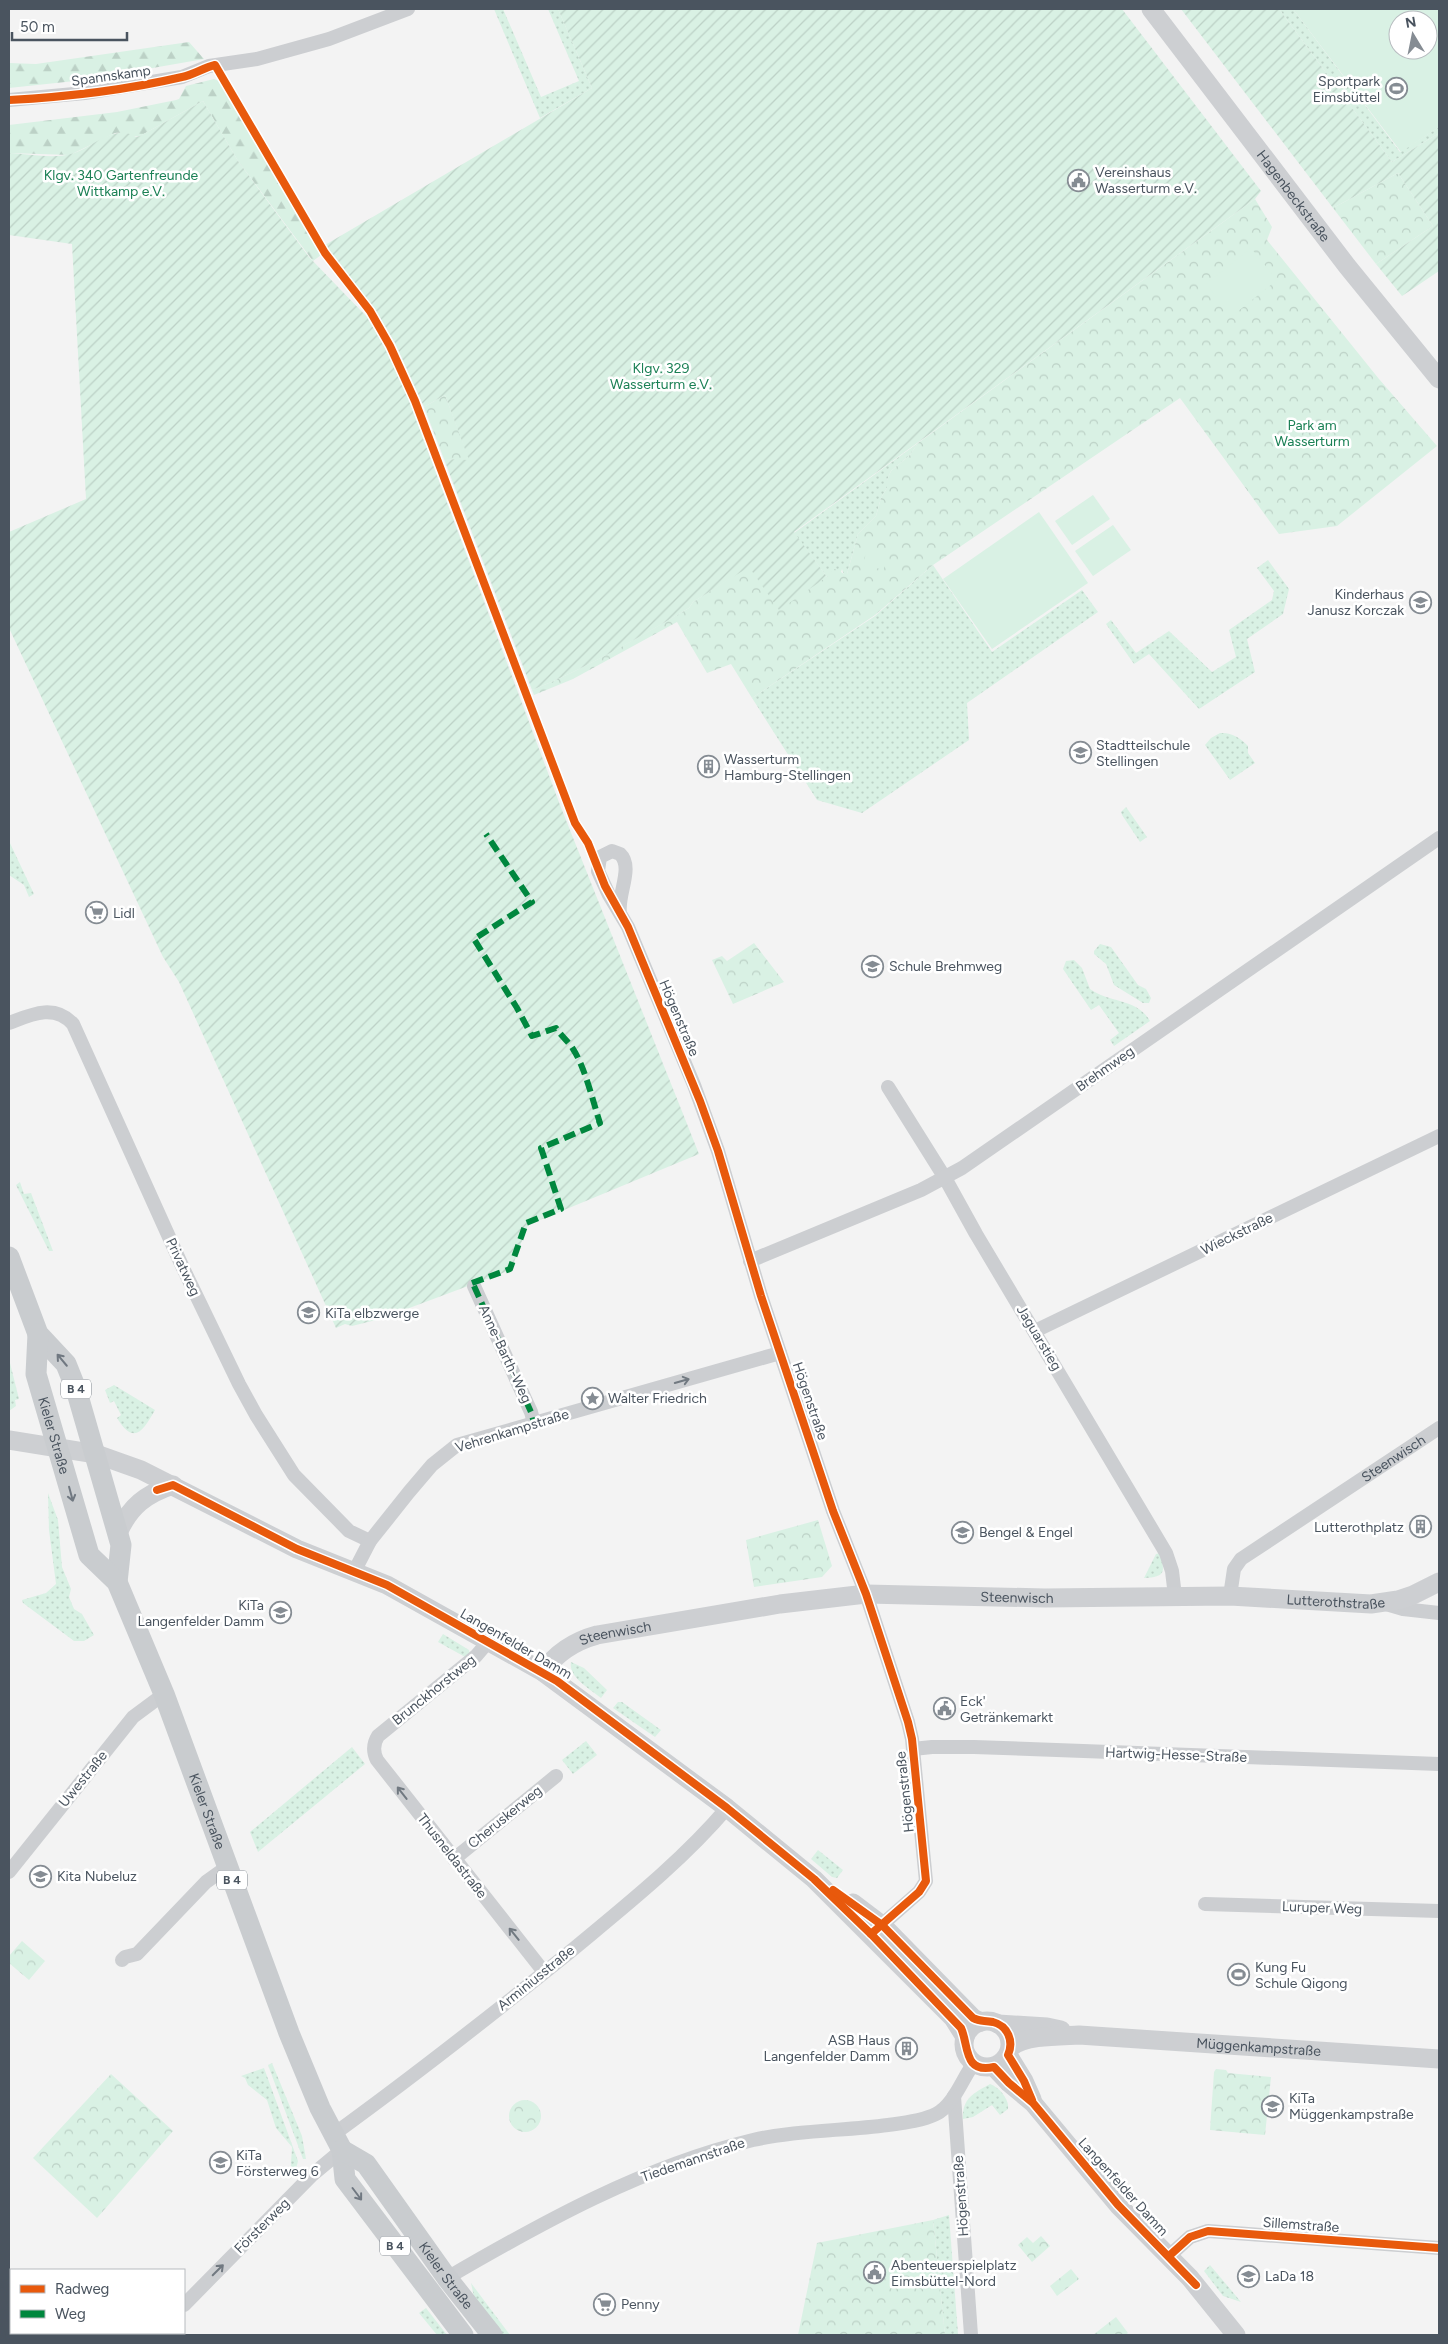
<svg xmlns="http://www.w3.org/2000/svg" width="1448" height="2344" font-family="Figtree,sans-serif">
  <defs>
    <pattern id="grass-dots" width="8" height="8" patternUnits="userSpaceOnUse" patternTransform="scale(1.25)"><rect width="8" height="8" fill="#d9f1e4"/><path d="M2 2h.1M6 6h.1" fill="none" stroke="#bcd1c6" stroke-width="1.8" stroke-linecap="round"/></pattern>
    <pattern id="forest-firs" width="22" height="20" patternUnits="userSpaceOnUse" patternTransform="scale(1.25)"><rect width="22" height="20" fill="#d9f1e4"/><path d="M5 1l3.5 6h-7zM16 11l3.5 6h-7z" fill="#bcd1c6"/></pattern>
    <pattern id="park-crowns" width="20" height="18" patternUnits="userSpaceOnUse" patternTransform="scale(1.25)"><rect width="20" height="18" fill="#d9f1e4"/><path d="M2 6a3 3 0 1 1 6 0M12 15a3 3 0 1 1 6 0" fill="none" stroke="#bcd1c6"/></pattern>
    <pattern id="garden-furrows" width="10" height="10" patternUnits="userSpaceOnUse" patternTransform="scale(1.25)"><rect width="10" height="10" fill="#d9f1e4"/><path d="M-1 1l2-2M0 10L10 0M9 11l2-2" fill="none" stroke="#bcd1c6"/></pattern>
  </defs>
  <rect width="100%" height="100%" fill="#f3f3f3"/>
  <g fill="url(#grass-dots)">
    <path d="M494,9H503L541,97L579,81L548,9H558L592,88L540,118Z"/>
    <path d="M1279,9H1293L1400,152L1439,127V133L1392,162Z"/>
    <path d="M918,443L910,455L891,471L887,480V488L881,498L876,516L858,534L847,574L844,575L842,569L827,577L794,533Z"/>
    <path d="M1268,560L1289,589L1283,614L1247,639L1255,672L1199,709L1149,654L1134,664L1106,624L1111,620L1136,653L1169,631L1212,672L1236,657L1229,630L1272,600L1274,591L1257,568Z"/>
    <path d="M933,565L992,652L1082,590L1098,612L967,703L969,740L862,813L817,800L752,698L875,616Z"/>
    <path d="M1220,733C1231,732 1241,738 1248,746V753L1255,763L1230,780L1205,745L1211,738Z"/>
    <path d="M1126,807L1147,837L1140,842L1122,815L1121,812Z"/>
    <path d="M9,841L34,894L29,897L24,885L9,875Z"/>
    <path d="M1100,944L1111,947L1138,985L1146,989L1151,998L1149,1003H1143L1114,985L1106,964L1094,954V951Z"/>
    <path d="M1074,960L1082,968L1090,989C1109,1003 1137,998 1150,1021L1114,1046L1110,1040L1119,1033L1099,1005L1091,1010L1063,969L1066,961Z"/>
    <path d="M20,1182L24,1194L31,1193L53,1251H49L16,1185Z"/>
    <path d="M9,1359L19,1399L15,1400L16,1406L9,1411Z"/>
    <path d="M114,1385L155,1410C143,1431 134,1446 117,1418L121,1415L114,1401L110,1403L105,1390Z"/>
    <path d="M48,1493L58,1520L62,1567L71,1589L69,1597L74,1609L82,1614L94,1635L84,1641H74L23,1603L22,1600L46,1593L56,1584L49,1530Z"/>
    <path d="M1160,1553C1165,1572 1166,1577 1144,1578L1156,1554Z"/>
    <path d="M443,1634L469,1650L470,1654L467,1658L438,1642Z"/>
    <path d="M571,1662L584,1668L607,1690L601,1698C590,1689 568,1677 571,1662Z"/>
    <path d="M618,1702H622L661,1730L655,1737L613,1708Z"/>
    <path d="M586,1741L597,1755L573,1774L562,1760Z"/>
    <path d="M352,1747L365,1764L258,1852L250,1832Z"/>
    <path d="M818,1850L843,1870L837,1878L832,1877L811,1859Z"/>
    <path d="M272,2063L302,2136L306,2159H303L268,2065Z"/>
    <path d="M264,2068L298,2161L295,2173L290,2179L292,2147L276,2128L267,2100L248,2085L245,2078L241,2076Z"/>
    <path d="M990,2084C999,2087 1010,2100 1008,2109L1000,2115L992,2105L973,2117L963,2119C962,2098 974,2093 990,2084Z"/>
    <path d="M949,2215L958,2334L945,2335L933,2220Z"/>
    <path d="M1210,2265L1241,2302L1223,2296L1204,2271Z"/>
    <path d="M471,2283L510,2335H502L474,2297Z"/>
    <path d="M426,2308L447,2335H437L419,2313Z"/>
  </g>
  <g fill="url(#forest-firs)">
    <path d="M189,42L204,59L84,80L9,88V63L36,64Z"/>
    <path d="M214,79L219,81L321,255L313,261L238,161L203,101L140,136C131,138 125,131 115,133L70,155L9,153V125L117,112L176,100L179,99L186,86Z"/>
  </g>
  <g fill="url(#park-crowns)">
    <path d="M1398,173L1433,226L1376,264L1333,208Z"/>
    <path d="M1255,199L1272,227L1267,240L1379,379L1437,446L1337,526L1279,534L1180,398L933,565L875,615L752,698L731,664L707,673L677,622L573,679L534,695L532,690C587,668 637,638 689,608L693,602L749,566L827,577L833,569H842L841,572L844,574H847L858,534L876,516L881,498L887,488V480L891,471L910,455L918,443Z"/>
    <path d="M445,395L470,461L444,459L424,407Z"/>
    <path d="M754,943L784,982L733,1004L712,960L722,956L727,961Z"/>
    <path d="M818,1520L832,1566L822,1577L754,1587L746,1540Z"/>
    <path d="M22,1941L45,1961L29,1980L9,1963V1956Z"/>
    <path d="M1216,2069L1226,2070L1228,2073L1271,2077L1265,2135L1210,2130L1214,2072Z"/>
    <path d="M111,2074L173,2131L97,2218L33,2158Z"/>
    <circle cx="525" cy="2116" r="16"/>
    <path d="M933,2220L945,2335H798L817,2243Z"/>
    <path d="M1041,2236L1050,2246L1032,2262L1018,2245L1027,2237L1033,2243Z"/>
    <path d="M1071,2269L1079,2279L1057,2296L1050,2286Z"/>
    <path d="M1116,2317L1128,2333L1125,2335H1093Z"/>
  </g>
  <g fill="url(#garden-furrows)">
    <path d="M558,9H1122L1261,191L1255,199L794,532L827,577L779,610L749,567L693,602L689,608C638,638 587,668 532,690L444,459L469,460L445,395L424,407L395,343L376,311L325,245L592,88Z"/>
    <path d="M1181,9H1279L1392,162L1439,133V271L1402,296L1376,264L1433,226L1398,173L1333,208Z"/>
    <path d="M203,101L238,161L309,257L367,317L385,348L408,398L560,805L699,1154L528,1225L511,1270L380,1319L352,1326L345,1324L336,1328L179,982L163,957L9,628V532L86,499L72,244L9,235V153C28,154 52,159 71,154C93,148 114,123 136,137L140,136Z"/>
  </g>
  <g fill="#d9f1e4" fill-rule="evenodd">
    <path d="M1293,9H1439V127L1401,152ZM1398,20H1428V50H1398Z"/>
    <path d="M1251,248L1277,280L1232,316L1206,284Z"/>
    <path d="M1093,495L1110,519L1072,545L1055,521Z"/>
    <path d="M1039,512L1088,583L992,649L943,579Z"/>
    <path d="M1113,525L1131,550L1093,576L1075,551Z"/>
    <path d="M866,547L886,550L884,569L864,567Z"/>
  </g>
  <g fill="none" stroke-linecap="round" stroke-linejoin="round">
    <g stroke="#ccced1" stroke-width="14">
      <path d="M9,100L85,93L182,77L209,66L257,59L329,39L408,9"/>
      <path d="M620,913C617,895 634,867 620,854L612,851L600,857L598,871L609,895L628,927L694,1085L718,1151L761,1296L833,1511L866,1594L908,1722L912,1739L926,1881L919,1892L876,1930"/>
      <path d="M9,1023C30,1015 54,1003 73,1024L183,1268L239,1384L256,1415L294,1475L349,1531L370,1541"/>
      <path d="M888,1087L945,1178L976,1234L1166,1553L1172,1571L1175,1596"/>
      <path d="M750,1261L921,1190L962,1168L1439,838"/>
      <path d="M474,1286L531,1412L534,1423"/>
      <path d="M1035,1331L1439,1136"/>
      <path d="M355,1570L370,1541L409,1492L432,1465L457,1445L780,1353"/>
      <path id="s1" d="M1230,1596L1234,1569L1241,1559L1439,1428"/>
      <path d="M1386,1604L1403,1609L1439,1613"/>
      <path d="M488,1642L476,1656L378,1736C373,1744 373,1752 377,1760L544,1972"/>
      <path d="M913,1749L932,1747H974L1439,1764"/>
      <path d="M454,1859L556,1776"/>
      <path d="M9,1872L133,1717L164,1694"/>
      <path d="M1205,1904L1439,1911"/>
      <path d="M122,1960L125,1957L137,1954L206,1882L227,1867"/>
      <path d="M954,2096L971,2335"/>
      <path d="M334,2134C414,2076 493,2014 571,1951C625,1906 682,1861 727,1808"/>
      <path d="M1169,2256L1190,2237L1208,2231L1439,2248"/>
      <path d="M447,2278C543,2222 644,2166 753,2140C797,2130 843,2131 888,2125C903,2123 922,2121 936,2114C954,2105 962,2079 974,2063"/>
      <path d="M184,2305L312,2175L342,2150"/>
      <path d="M81,2333L84,2335"/>
      <path d="M103,2333L113,2335"/>
      <path d="M158,2335L159,2333"/>
    </g>
    <g stroke="#cdcfd2" stroke-width="19">
      <path id="s2" d="M1151,9L1347,266L1439,379"/>
      <path d="M9,1440L96,1454L141,1470L297,1549L387,1585L543,1672L727,1808L814,1879L953,2018L965,2037"/>
      <path d="M118,1533C130,1506 146,1494 173,1485"/>
      <path id="s3" d="M543,1672C556,1653 575,1641 597,1635L780,1604L866,1594L1045,1598L1230,1596L1371,1604L1398,1600L1413,1595L1439,1582"/>
      <path d="M853,1903L882,1925L973,2018L981,2022"/>
      <circle cx="987" cy="2044" r="23"/>
      <path d="M998,2024L1047,2027L1061,2030"/>
      <path id="s4" d="M1011,2047C1025,2035 1061,2036 1079,2035L1439,2059"/>
      <path d="M1008,2055L1024,2081L1032,2099"/>
      <path d="M994,2067L1009,2083L1033,2103L1118,2205L1190,2278L1236,2335"/>
    </g>
    <g stroke="#c9cccf" stroke-width="21">
      <path d="M9,1257L38,1334L66,1364L76,1389L121,1545L117,1582"/>
      <path id="s5" d="M38,1334L36,1374L89,1555L117,1582L164,1694L289,2033L320,2108L342,2150L345,2179L463,2335"/>
      <path id="s6" d="M342,2150L366,2164L447,2278L492,2335"/>
    </g>
    <g stroke="#00873e" stroke-width="6" stroke-dasharray="12 6" stroke-linecap="butt">
      <path d="M472,1283L510,1269L526,1223L561,1209L541,1148L600,1123C593,1102 585,1067 573,1049C569,1042 562,1037 556,1028L532,1036L517,1008L474,939L532,902L486,834"/>
      <path d="M474,1286L531,1412L534,1423"/>
    </g>
    <defs>
      <g id="cycleway">
        <path d="M9,100C66,97 126,90 182,77C193,75 203,68 215,65L325,253L370,311L390,346L415,401L575,823L588,843L605,886L628,927L700,1101L718,1151L761,1296L833,1511L866,1594L908,1722L912,1739L926,1881L919,1892L871,1934"/>
        <path d="M157,1490L173,1485L297,1549L387,1585L557,1681L727,1808L814,1879L871,1934L961,2028C969,2045 963,2074 994,2067L1009,2083L1033,2103L1118,2205L1196,2285"/>
        <path d="M833,1890L882,1925L973,2018C980,2022 984,2020 993,2022C1008,2026 1014,2041 1008,2055L1024,2081L1032,2100"/>
        <path d="M1169,2256L1190,2237L1208,2231L1439,2248"/>
      </g>
    </defs>
    <use href="#cycleway" stroke="#fff" stroke-width="11"/>
    <use href="#cycleway" stroke="#e8590c" stroke-width="8"/>
  </g>
  <defs><path id="oneway-shaft" d="M-6 0H5M1.5-3L5.5 0L1.5 3" fill="none" stroke-width="1.6" stroke-linecap="round" stroke-linejoin="round" transform="scale(1.25)"/></defs>
  <g stroke="#707881">
    <use href="#oneway-shaft" transform="translate(62 1360) rotate(-130)"/>
    <use href="#oneway-shaft" transform="translate(71 1494) rotate(75)"/>
    <use href="#oneway-shaft" transform="translate(357 2194) rotate(53)"/>
  </g>
  <g stroke="#717981">
    <use href="#oneway-shaft" transform="translate(682 1381) rotate(-16)"/>
    <use href="#oneway-shaft" transform="translate(402 1793) rotate(-128)"/>
    <use href="#oneway-shaft" transform="translate(514 1934) rotate(-129)"/>
    <use href="#oneway-shaft" transform="translate(218 2270) rotate(-45)"/>
  </g>
  <defs>
    <symbol id="stadium-ring" viewBox="-11 -11 22 22"><circle r="9.5" fill="#fff" stroke="#858c93" stroke-width="1.5"/><path d="M0-5a6.5 5 0 1 0 0 10a6.5 5 0 1 0 0-10ZM-3.5-1.8h7v3.6h-7Z" fill="#858c93"/></symbol>
    <symbol id="civic-ring" viewBox="-11 -11 22 22"><circle r="9.5" fill="#fff" stroke="#858c93" stroke-width="1.5"/><path d="M-.6-6.5H3V-4.5H.6V-3L4-1V1h2V6H-6V1h2V-1L-.6-3ZM-1.2 2.5V6h2.4V2.5Z" fill="#858c93"/></symbol>
    <symbol id="school-ring" viewBox="-11 -11 22 22"><circle r="9.5" fill="#fff" stroke="#858c93" stroke-width="1.5"/><path d="M0-5L7-2L0 1L-7-2ZM-4 1L0 2.5L4 1V4Q0 6-4 4Z" fill="#858c93"/></symbol>
    <symbol id="building-ring" viewBox="-11 -11 22 22"><circle r="9.5" fill="#fff" stroke="#858c93" stroke-width="1.5"/><path d="M-4-6H4V6H1V3H-1V6H-4ZM-2.5-4.3h1.7v1.8h-1.7ZM.8-4.3h1.7v1.8H.8ZM-2.5-1h1.7V.8h-1.7ZM.8-1h1.7V.8H.8Z" fill="#858c93"/></symbol>
    <symbol id="supermarket-ring" viewBox="-11 -11 22 22"><circle r="9.5" fill="#fff" stroke="#858c93" stroke-width="1.5"/><path d="M-6-5.5h2.5l.6 2H6L4.5 2H-2.5L-4.4-4H-6ZM-1.5 3.2a1.3 1.3 0 1 0 .1 0ZM3 3.2a1.3 1.3 0 1 0 .1 0Z" fill="#858c93"/></symbol>
    <symbol id="sight-ring" viewBox="-11 -11 22 22"><circle r="9.5" fill="#fff" stroke="#858c93" stroke-width="1.5"/><path d="M0-6L1.8-2.2L6-1.7L2.9 1.2L3.7 5.4L0 3.3L-3.7 5.4L-2.9 1.2L-6-1.7L-1.8-2.2Z" fill="#858c93"/></symbol>
  </defs>
  <g fill-rule="evenodd">
    <use href="#stadium-ring" x="1384" y="76" width="25" height="25"/>
    <use href="#civic-ring" x="1066" y="168" width="25" height="25"/>
    <use href="#school-ring" x="1408" y="590" width="25" height="25"/>
    <use href="#school-ring" x="1068" y="740" width="25" height="25"/>
    <use href="#building-ring" x="696" y="754" width="25" height="25"/>
    <use href="#supermarket-ring" x="84" y="900" width="25" height="25"/>
    <use href="#school-ring" x="860" y="954" width="25" height="25"/>
    <use href="#school-ring" x="296" y="1300" width="25" height="25"/>
    <use href="#sight-ring" x="580" y="1386" width="25" height="25"/>
    <use href="#building-ring" x="1408" y="1514" width="25" height="25"/>
    <use href="#school-ring" x="950" y="1520" width="25" height="25"/>
    <use href="#school-ring" x="268" y="1600" width="25" height="25"/>
    <use href="#civic-ring" x="932" y="1696" width="25" height="25"/>
    <use href="#school-ring" x="28" y="1864" width="25" height="25"/>
    <use href="#stadium-ring" x="1226" y="1962" width="25" height="25"/>
    <use href="#building-ring" x="894" y="2036" width="25" height="25"/>
    <use href="#school-ring" x="1260" y="2094" width="25" height="25"/>
    <use href="#school-ring" x="208" y="2150" width="25" height="25"/>
    <use href="#civic-ring" x="862" y="2260" width="25" height="25"/>
    <use href="#school-ring" x="1236" y="2264" width="25" height="25"/>
    <use href="#supermarket-ring" x="592" y="2292" width="25" height="25"/>
  </g>
  <g text-anchor="middle" dominant-baseline="central" stroke-width="5" stroke-linejoin="round" paint-order="stroke">
    <g fill="#fff" stroke="#80878f" stroke-width="1">
      <rect x="61" y="1379.5" width="30" height="19" rx="4"/>
      <rect x="217" y="1870.5" width="30" height="19" rx="4"/>
      <rect x="380" y="2236.5" width="30" height="19" rx="4"/>
    </g>
    <g font-size="12" font-weight="bold" fill="#4a545f">
      <text x="76" y="1389">B 4</text>
      <text x="232" y="1880">B 4</text>
      <text x="395" y="2246">B 4</text>
    </g>
    <g font-size="14" fill="#4a545f" stroke="#fff">
      <text transform="translate(111 76) rotate(-8)">Spannskamp</text>
      <text stroke="none"><textPath href="#s2" startOffset="235">Hagenbeckstraße</textPath></text>
      <text transform="translate(679 1018) rotate(67)">Högenstraße</text>
      <text transform="translate(1105 1069) rotate(-35)">Brehmweg</text>
      <text transform="translate(1237 1234) rotate(-26)">Wieckstraße</text>
      <text transform="translate(183 1267) rotate(65)">Privatweg</text>
      <text transform="translate(1039 1338) rotate(59)">Jaguarstieg</text>
      <text transform="translate(505 1354) rotate(65)">Anne-Barth-Weg</text>
      <text transform="translate(810 1401) rotate(71)">Högenstraße</text>
      <text transform="translate(512 1431) rotate(-17)">Vehrenkampstraße</text>
      <text stroke="none"><textPath href="#s5" startOffset="104">Kieler Straße</textPath></text>
      <text stroke="none"><textPath href="#s1" startOffset="222">Steenwisch</textPath></text>
      <text stroke="none"><textPath href="#s3" startOffset="490">Steenwisch</textPath></text>
      <text stroke="none"><textPath href="#s3" startOffset="809">Lutterothstraße</textPath></text>
      <text stroke="none"><textPath href="#s3" startOffset="85">Steenwisch</textPath></text>
      <text transform="translate(516 1644) rotate(30)">Langenfelder Damm</text>
      <text transform="translate(434 1690) rotate(-39)">Brunckhorstweg</text>
      <text transform="translate(1176 1755) rotate(2)">Hartwig-Hesse-Straße</text>
      <text transform="translate(83 1779) rotate(-51)">Uwestraße</text>
      <text transform="translate(905 1792) rotate(-96)">Högenstraße</text>
      <text stroke="none"><textPath href="#s5" startOffset="514">Kieler Straße</textPath></text>
      <text transform="translate(505 1817) rotate(-39)">Cheruskerweg</text>
      <text transform="translate(452 1856) rotate(52)">Thusneldastraße</text>
      <text transform="translate(1322 1908) rotate(2)">Luruper Weg</text>
      <text transform="translate(536 1978) rotate(-39)">Arminiusstraße</text>
      <text stroke="none"><textPath href="#s4" startOffset="250">Müggenkampstraße</textPath></text>
      <text transform="translate(693 2160) rotate(-19)">Tiedemannstraße</text>
      <text transform="translate(1123 2187) rotate(48)">Langenfelder Damm</text>
      <text transform="translate(961 2196) rotate(-94)">Högenstraße</text>
      <text transform="translate(1301 2225) rotate(4)">Sillemstraße</text>
      <text transform="translate(262 2226) rotate(-45)">Försterweg</text>
      <text stroke="none"><textPath href="#s6" startOffset="165">Kieler Straße</textPath></text>
    </g>
    <g font-size="14" fill="#4a545f" stroke="#fff" text-anchor="start">
      <text x="1380" y="81" text-anchor="end">Sportpark<tspan x="1380" dy="16">Eimsbüttel</tspan></text>
      <text x="1095" y="172">Vereinshaus<tspan x="1095" dy="16">Wasserturm e.V.</tspan></text>
      <text x="1404" y="594" text-anchor="end">Kinderhaus<tspan x="1404" dy="16">Janusz Korczak</tspan></text>
      <text x="1096" y="745">Stadtteilschule<tspan x="1096" dy="16">Stellingen</tspan></text>
      <text x="724" y="759">Wasserturm<tspan x="724" dy="16">Hamburg-Stellingen</tspan></text>
      <text x="113" y="913">Lidl</text>
      <text x="889" y="966">Schule Brehmweg</text>
      <text x="325" y="1313">KiTa elbzwerge</text>
      <text x="608" y="1398">Walter Friedrich</text>
      <text x="1404" y="1527" text-anchor="end">Lutterothplatz</text>
      <text x="979" y="1532">Bengel &amp; Engel</text>
      <text x="264" y="1605" text-anchor="end">KiTa<tspan x="264" dy="16">Langenfelder Damm</tspan></text>
      <text x="960" y="1701">Eck'<tspan x="960" dy="16">Getränkemarkt</tspan></text>
      <text x="57" y="1876">Kita Nubeluz</text>
      <text x="1255" y="1967">Kung Fu<tspan x="1255" dy="16">Schule Qigong</tspan></text>
      <text x="890" y="2040" text-anchor="end">ASB Haus<tspan x="890" dy="16">Langenfelder Damm</tspan></text>
      <text x="1289" y="2098">KiTa<tspan x="1289" dy="16">Müggenkampstraße</tspan></text>
      <text x="236" y="2155">KiTa<tspan x="236" dy="16">Försterweg 6</tspan></text>
      <text x="891" y="2265">Abenteuerspielplatz<tspan x="891" dy="16">Eimsbüttel-Nord</tspan></text>
      <text x="1265" y="2276">LaDa 18</text>
      <text x="621" y="2304">Penny</text>
    </g>
    <g font-size="14" fill="#1b8055" stroke="#fff">
      <text x="121" y="175">Klgv. 340 Gartenfreunde<tspan x="121" dy="16">Wittkamp e.V.</tspan></text>
      <text x="661" y="368">Klgv. 329<tspan x="661" dy="16">Wasserturm e.V.</tspan></text>
      <text x="1312" y="425">Park am<tspan x="1312" dy="16">Wasserturm</tspan></text>
    </g>
  </g>
  <rect width="1448" height="2344" fill="none" stroke="#4a545f" stroke-width="20"/>
  <rect x="10" y="2269" width="175" height="65" fill="#ffffff" stroke="#b7bbbf"/>
  <rect x="20" y="2285" width="25" height="8" fill="#e8590c" stroke="#b7bbbf"/>
  <text x="55" y="2294" font-size="15" fill="#4a545f">Radweg</text>
  <rect x="20" y="2310" width="25" height="8" fill="#00873e" stroke="#b7bbbf"/>
  <text x="55" y="2319" font-size="15" fill="#4a545f">Weg</text>
  <g transform="translate(1413 35) rotate(350)"><circle r="24" fill="#ffffff" stroke="#b7bbbf"/>
  <path d="M0-4L9 19L0 12L-9 19Z" fill="#858c93"/>
  <text y="-8" font-size="14" font-weight="bold" text-anchor="middle" fill="#4a545f">N</text>
  </g>
  <path d="M12 32v8h115v-8" fill="none" stroke="#4a545f" stroke-width="2.5"/>
  <text x="20" y="32" font-size="15" fill="#4a545f" stroke="#ffffff" stroke-width="4" paint-order="stroke">50 m</text>
</svg>
